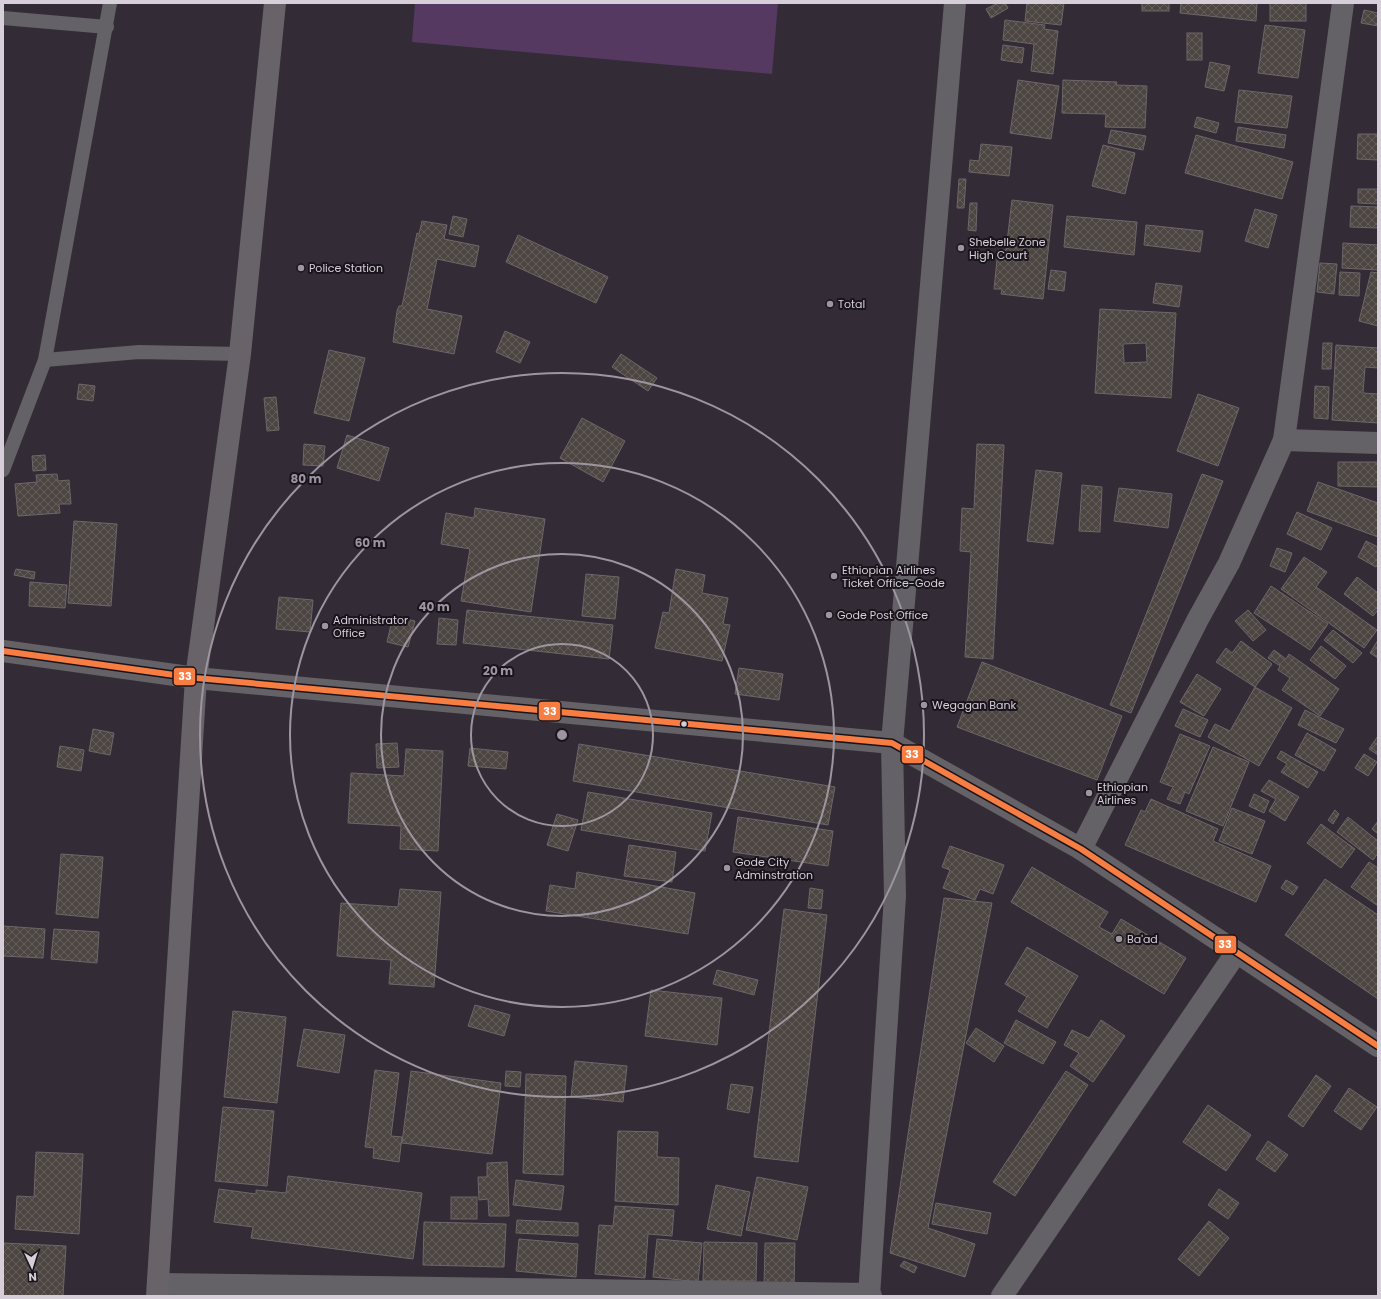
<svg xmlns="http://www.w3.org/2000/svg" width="1381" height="1299" font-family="Poppins,sans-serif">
  <defs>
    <pattern id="building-cross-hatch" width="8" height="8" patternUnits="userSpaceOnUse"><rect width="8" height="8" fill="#4c4541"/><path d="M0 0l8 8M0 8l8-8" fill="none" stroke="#655f5c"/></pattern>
  </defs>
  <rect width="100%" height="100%" fill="#332c36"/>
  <path fill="#553960" d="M415,3H778L772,74L412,42Z"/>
  <g fill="url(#building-cross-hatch)" stroke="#6c6768" fill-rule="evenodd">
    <path d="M998,3H1005L1008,8L991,18L986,9Z"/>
    <path d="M1027,3H1064L1061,25L1025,21Z"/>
    <rect x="1142" y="3" width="27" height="8"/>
    <path d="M1181,3H1257L1256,21L1180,13Z"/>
    <rect x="1270" y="3" width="36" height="18"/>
    <path d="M1364,10L1378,13V26L1361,23Z"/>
    <path d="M1005,20L1045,25L1044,29L1058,31L1053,74L1031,71L1034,44L1003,40Z"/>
    <path d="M1265,25L1305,30L1298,78L1258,73Z"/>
    <rect x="1187" y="33" width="15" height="27"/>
    <path d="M1003,45L1024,48L1022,63L1001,60Z"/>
    <path d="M1210,62L1230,66L1224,91L1205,87Z"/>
    <path d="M1018,80L1059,86L1051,139L1010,133Z"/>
    <path d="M1063,80L1117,82L1116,85L1147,86L1145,128L1105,127L1106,114L1062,113Z"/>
    <path d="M1239,90L1292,96L1287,128L1235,122Z"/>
    <path d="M1197,117L1219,123L1216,133L1194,127Z"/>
    <path d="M1238,127L1286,135L1284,148L1236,141Z"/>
    <path d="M1111,130L1146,136L1143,150L1108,143Z"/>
    <path d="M1358,134H1378V160L1357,159Z"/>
    <path d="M1196,135L1293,162L1282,199L1185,173Z"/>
    <path d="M981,144L1012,147L1009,176L969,172L970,160L979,161Z"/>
    <path d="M1103,145L1135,153L1125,194L1092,186Z"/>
    <path d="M959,179H966L964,208H957Z"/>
    <path d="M1358,189H1378V204L1358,203Z"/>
    <path d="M1012,200L1053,205L1043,299L1001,294L1002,289H994L998,250H1006Z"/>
    <path d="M970,203H977L976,231L968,230Z"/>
    <path d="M1351,206L1378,207V228L1350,227Z"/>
    <path d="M1255,209L1277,215L1268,248L1245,241Z"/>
    <path d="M453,216L467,219L463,237L449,234Z"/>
    <path d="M1067,216L1137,222L1134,255L1064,247Z"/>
    <path d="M422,221L447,225L444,239L479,246L475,267L437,259L427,309L462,316L454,354L393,342L397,311L399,306H402L417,233L419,234Z"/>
    <path d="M1146,225L1203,231L1200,252L1144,245Z"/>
    <path d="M518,235L608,277L596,303L506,262Z"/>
    <path d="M1343,243L1378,245V270L1342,268Z"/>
    <path d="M1320,263L1337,264L1334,294L1317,292Z"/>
    <path d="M1051,270L1066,272L1064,291L1048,289Z"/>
    <path d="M1340,272L1360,273L1359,296L1339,295Z"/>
    <path d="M1371,272L1378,273V326L1359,321Z"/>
    <path d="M1156,283L1182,286L1179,307L1153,303Z"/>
    <path d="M1100,309L1176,313L1171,398L1095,393ZM1146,343L1147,362L1124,363L1123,344Z"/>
    <path d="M505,331L530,342L520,363L496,352Z"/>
    <path d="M1323,343H1332L1331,369H1322Z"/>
    <path d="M1336,345L1378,348V368L1365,367L1363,393L1378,394V423L1332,420Z"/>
    <path d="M329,350L365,358L349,421L314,413Z"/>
    <path d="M621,354L657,378L648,391L612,367Z"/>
    <path d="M79,384L95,386L93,401L77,399Z"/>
    <path d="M1315,386L1329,387L1328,419L1314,418Z"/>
    <path d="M1198,394L1239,408L1218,466L1177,451Z"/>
    <path d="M276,397L279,430L267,431L264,398Z"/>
    <path d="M582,418L625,441L603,482L560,458Z"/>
    <path d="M347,435L389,448L379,481L337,468Z"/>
    <path d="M304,444L325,446L323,466L303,465Z"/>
    <path d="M977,444L1004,445L993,659L965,657L971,552L960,551L962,508L974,509Z"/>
    <path d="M45,455L46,470L33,471L32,456Z"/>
    <path d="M1338,462H1378V487L1338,486Z"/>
    <path d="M1036,470L1062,473L1053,544L1027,541Z"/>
    <path d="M57,474L58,481L69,480L71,504H59L60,513L18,516L15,484L37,482L36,475Z"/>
    <path d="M1202,474L1223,481L1131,713L1110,705Z"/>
    <path d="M1318,482L1378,503V537L1307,511Z"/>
    <path d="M1082,485L1102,487L1100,532L1079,531Z"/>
    <path d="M1119,488L1172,494L1168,528L1114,521Z"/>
    <path d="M475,508L545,519L531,612L461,601L470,549L441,544L446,513L474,518Z"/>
    <path d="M1297,512L1332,528L1321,550L1287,534Z"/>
    <path d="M74,521L117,524L111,606L68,603Z"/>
    <path d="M1366,541L1378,547V563L1376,567L1358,557Z"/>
    <path d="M1277,548L1292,553L1285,572L1270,566Z"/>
    <path d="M1304,557L1327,572L1316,587L1377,630L1364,648L1281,589Z"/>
    <path d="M16,569L35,572L34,579L14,575Z"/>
    <path d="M676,569L705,575L702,593L728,598L723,624L730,625L722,661L655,648L663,612L669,613Z"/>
    <path d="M586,574L619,577L615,619L582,616Z"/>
    <path d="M1357,577L1378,593V610L1373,616L1344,594Z"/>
    <path d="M30,582L67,585L65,608L29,606Z"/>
    <path d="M1271,586L1328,624L1310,650L1254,613Z"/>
    <path d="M279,597L313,600L310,632L276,629Z"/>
    <path d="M467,610L613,625L609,659L463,643Z"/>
    <path d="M1248,610L1266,630L1253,641L1235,621Z"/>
    <path d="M393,616L415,621L408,647L387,642Z"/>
    <path d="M439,618L458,620L456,645L437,644Z"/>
    <path d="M1333,630L1362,653L1353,663L1324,640Z"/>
    <path d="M1378,640V658L1370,653Z"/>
    <path d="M1241,641L1272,664L1255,687L1216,662L1226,648L1232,653Z"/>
    <path d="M1321,646L1346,666L1335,679L1310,660Z"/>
    <path d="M1274,650L1286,659L1289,654L1339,689L1320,716L1282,690L1290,678L1278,670L1280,666L1268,658Z"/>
    <path d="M982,662L1122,716L1097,780L957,727Z"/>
    <path d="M739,668L783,674L779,700L735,694Z"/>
    <path d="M1197,674L1221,689L1204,716L1180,702Z"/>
    <path d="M1255,687L1292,708L1259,766L1208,737L1215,724L1230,731Z"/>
    <path d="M1183,709L1208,720L1200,737L1175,726Z"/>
    <path d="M1305,710L1344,729L1336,743L1298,725Z"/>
    <path d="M93,729L114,733L110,755L89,751Z"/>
    <path d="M1307,733L1336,750L1324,771L1295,755Z"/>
    <path d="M1180,734L1210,746L1189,794L1185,792L1180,804L1167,799L1173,787L1160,782Z"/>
    <path d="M1378,736V755L1369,749Z"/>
    <path d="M397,743L399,767L377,768L376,744Z"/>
    <path d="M579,744L835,787L828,825L573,781Z"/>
    <path d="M60,746L84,750L81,771L57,767Z"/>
    <path d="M1213,747L1249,762L1223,826L1186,811Z"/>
    <path d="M470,748L508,752L506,769L468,766Z"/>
    <path d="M406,749L443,751L438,851L400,849L401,826L348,823L351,773L404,776Z"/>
    <path d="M1281,751L1318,772L1308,788L1281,772L1287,764L1277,758Z"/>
    <path d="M1364,754L1377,762L1368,776L1355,768Z"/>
    <path d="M1269,780L1299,797L1285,821L1269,811L1276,799L1261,791Z"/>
    <path d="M588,792L712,813L705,851L581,830Z"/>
    <path d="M1254,794L1269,801L1264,813L1249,806Z"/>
    <path d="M1151,799L1218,829L1213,841L1271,866L1256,902L1125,845L1141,810L1145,812Z"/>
    <path d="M1232,808L1265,821L1252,854L1219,841Z"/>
    <path d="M1335,810L1339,814L1333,824L1328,820Z"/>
    <path d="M557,814L578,820L568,851L547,845Z"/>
    <path d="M738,817L833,831L828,866L733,852Z"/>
    <path d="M1348,817L1378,841V853L1373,860L1337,832Z"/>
    <path d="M1378,821V834L1372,829Z"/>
    <path d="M1321,824L1355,849L1341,868L1307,843Z"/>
    <path d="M629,845L676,852L672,882L624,876Z"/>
    <path d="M950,846L1004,865L993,894L980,889L975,900L943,888L950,870L942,867Z"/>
    <path d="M61,854L103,857L98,918L56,914Z"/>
    <path d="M1369,862L1378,868V906L1351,887Z"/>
    <path d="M1032,867L1108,912L1099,927L1112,934L1121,919L1186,958L1164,994L1011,902Z"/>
    <path d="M577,872L695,893L688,934L546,911L550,885L575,889Z"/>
    <path d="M1325,879L1378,915V999L1285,935Z"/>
    <path d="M1286,880L1298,887L1293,895L1281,888Z"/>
    <path d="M810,888L823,890L821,909L808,908Z"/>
    <path d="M400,889L441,892L434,987L389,984L391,960L337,956L341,903L398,907Z"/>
    <path d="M944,898L992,903L928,1228L975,1244L965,1277L890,1253Z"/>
    <path d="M784,909L827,915L798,1162L754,1157Z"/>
    <path d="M3,926L45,929L43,958L3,956Z"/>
    <path d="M54,929L99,932L97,963L51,959Z"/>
    <path d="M1027,947L1078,976L1047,1028L1018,1011L1027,997L1005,984Z"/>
    <path d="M717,970L758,980L754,995L713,984Z"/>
    <path d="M651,990L722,998L717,1045L645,1036Z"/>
    <path d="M475,1005L510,1015L504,1036L468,1026Z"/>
    <path d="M233,1011L286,1017L277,1103L224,1097Z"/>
    <path d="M1016,1020L1056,1042L1043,1064L1004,1043Z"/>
    <path d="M1101,1020L1125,1036L1093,1082L1070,1066L1079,1053L1064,1045L1072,1030L1089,1038Z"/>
    <path d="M976,1028L1004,1046L994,1062L966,1043Z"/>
    <path d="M304,1029L345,1035L339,1073L297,1066Z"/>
    <path d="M575,1061L627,1066L623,1102L571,1097Z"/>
    <path d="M375,1070L399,1073L391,1136L402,1137L399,1162L373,1158L374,1148L365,1147Z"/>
    <path d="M411,1071L501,1083L492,1154L402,1143Z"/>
    <path d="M506,1071L521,1072L520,1087L505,1086Z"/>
    <path d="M1066,1071L1088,1085L1015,1196L993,1182Z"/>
    <path d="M526,1074L566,1076L563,1175L523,1173Z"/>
    <path d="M1316,1075L1331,1086L1303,1127L1288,1116Z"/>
    <path d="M731,1084L753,1087L749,1113L727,1109Z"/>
    <path d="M1349,1088L1377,1107L1361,1130L1334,1111Z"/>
    <path d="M1208,1105L1251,1135L1226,1171L1183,1142Z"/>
    <path d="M223,1107L274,1111L267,1186L215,1181Z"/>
    <path d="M618,1131L658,1132L657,1157L679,1158L678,1205L615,1201Z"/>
    <path d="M1268,1141L1288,1155L1275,1172L1256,1159Z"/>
    <path d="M36,1152L83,1154L79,1234L15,1229L17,1196L34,1197Z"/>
    <path d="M507,1162L509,1216H489L488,1199L479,1200L478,1177H487V1163Z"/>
    <path d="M288,1176L422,1193L413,1259L251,1238L253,1227L214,1222L219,1189L256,1194V1190L286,1193Z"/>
    <path d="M757,1177L808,1187L797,1240L746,1230Z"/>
    <path d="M516,1180L564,1186L561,1210L513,1205Z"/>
    <path d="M716,1185L750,1192L741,1236L707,1229Z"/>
    <path d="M1219,1189L1239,1203L1228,1219L1208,1205Z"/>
    <rect x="451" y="1197" width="26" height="22"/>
    <path d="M936,1203L991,1213L987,1234L932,1224Z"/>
    <path d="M615,1206L674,1210L672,1236L648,1234L645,1278L595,1274L599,1225L613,1226Z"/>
    <path d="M517,1220L578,1223V1236L516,1233Z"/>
    <path d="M1209,1221L1229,1238L1199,1276L1178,1259Z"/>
    <path d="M424,1222L506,1224L504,1267L423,1265Z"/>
    <path d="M519,1239L578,1244L576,1277L516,1271Z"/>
    <path d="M657,1239L702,1243L698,1282L653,1277Z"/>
    <path d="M704,1242L757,1243L756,1281H703Z"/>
    <path d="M3,1243L66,1246L63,1296H3Z"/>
    <path d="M765,1243H795L794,1287H764Z"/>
    <path d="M904,1261L917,1267L914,1273L900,1266Z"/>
  </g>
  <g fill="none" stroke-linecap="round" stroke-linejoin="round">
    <g stroke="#646266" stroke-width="14">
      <path d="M3,18L107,27"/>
      <path d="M45,360L139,352L240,354"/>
      <path d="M3,470L45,360L110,3"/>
    </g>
    <g stroke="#646266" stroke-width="22">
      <path d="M1284,440L1378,443"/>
      <path d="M3,651L196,678L892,743L1081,849L1378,1046"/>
      <path d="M1081,849L1198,619L1229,563L1284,440L1343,3"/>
      <path d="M159,1284L869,1294L871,1296"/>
      <path d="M869,1296L895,896L892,743L955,3"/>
      <path d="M1002,1296L1236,953"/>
    </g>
    <path stroke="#676369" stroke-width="22" d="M157,1296L196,678L240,354L275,3"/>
    <defs>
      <path id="bus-1" d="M3,651L196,678L892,743L1081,849L1378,1046"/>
    </defs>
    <use href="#bus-1" stroke="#19141b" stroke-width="9"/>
    <use href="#bus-1" stroke="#f77d43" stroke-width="6"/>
  </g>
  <g fill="none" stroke="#9d96a0" stroke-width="2">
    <circle cx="562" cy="735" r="91"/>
    <circle cx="562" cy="735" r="181"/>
    <circle cx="562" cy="735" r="272"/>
    <circle cx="562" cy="735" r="362"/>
  </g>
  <g fill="#9d96a0" stroke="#19141b" stroke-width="1.5">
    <circle cx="961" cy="248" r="4"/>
    <circle cx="301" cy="268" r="4"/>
    <circle cx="830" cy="304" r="4"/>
    <circle cx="834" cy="576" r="4"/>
    <circle cx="829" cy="615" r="4"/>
    <circle cx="325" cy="626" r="4"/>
    <circle cx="924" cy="705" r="4"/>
    <circle cx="1089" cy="793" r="4"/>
    <circle cx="727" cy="868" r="4"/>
    <circle cx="1119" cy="939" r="4"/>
  </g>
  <circle fill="#d6cfd9" stroke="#19141b" stroke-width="1.5" cx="684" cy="724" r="3.5"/>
  <g text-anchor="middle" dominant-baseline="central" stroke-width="4" stroke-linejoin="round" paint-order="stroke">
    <g font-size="11" fill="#d6cfd9" stroke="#19141b" text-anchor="start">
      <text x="969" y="242">Shebelle Zone<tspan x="969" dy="13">High Court</tspan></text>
      <text x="309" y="268">Police Station</text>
      <text x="838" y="304">Total</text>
      <text x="842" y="570">Ethiopian Airlines<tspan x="842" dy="13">Ticket Office-Gode</tspan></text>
      <text x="837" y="615">Gode Post Office</text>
      <text x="333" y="620">Administrator<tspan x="333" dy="13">Office</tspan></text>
      <text x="932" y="705">Wegagan Bank</text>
      <text x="1097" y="787">Ethiopian<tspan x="1097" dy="13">Airlines</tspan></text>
      <text x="735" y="862">Gode City<tspan x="735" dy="13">Adminstration</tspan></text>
      <text x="1127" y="939">Ba'ad</text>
    </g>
  </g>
  <circle cx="562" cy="735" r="6" fill="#9d96a0" stroke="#19141b" stroke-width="2"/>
  <g font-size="12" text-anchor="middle" font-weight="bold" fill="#9d96a0" stroke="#19141b" stroke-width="4" stroke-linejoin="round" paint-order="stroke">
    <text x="306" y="483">80 m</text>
    <text x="370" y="547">60 m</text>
    <text x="434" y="611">40 m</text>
    <text x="498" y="675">20 m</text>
  </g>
  <g stroke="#19141b" stroke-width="1.5">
    <rect x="173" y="667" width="23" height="19" rx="4" fill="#f77d43"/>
    <rect x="538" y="701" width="23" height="20" rx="4" fill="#f77d43"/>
    <rect x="901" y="745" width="23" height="19" rx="4" fill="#f77d43"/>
    <rect x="1214" y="935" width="23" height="19" rx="4" fill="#f77d43"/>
  </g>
  <g font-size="11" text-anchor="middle" font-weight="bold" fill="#fff">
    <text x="185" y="680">33</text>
    <text x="550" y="715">33</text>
    <text x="912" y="758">33</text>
    <text x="1225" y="948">33</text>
  </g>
  <rect width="1381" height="1299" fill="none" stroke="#d6cfd9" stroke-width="8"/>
  <g transform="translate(32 1267) rotate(176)" stroke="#19141b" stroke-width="3" paint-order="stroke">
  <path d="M0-3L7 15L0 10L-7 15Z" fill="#d6cfd9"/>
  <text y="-6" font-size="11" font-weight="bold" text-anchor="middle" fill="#d6cfd9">N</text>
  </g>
</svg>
